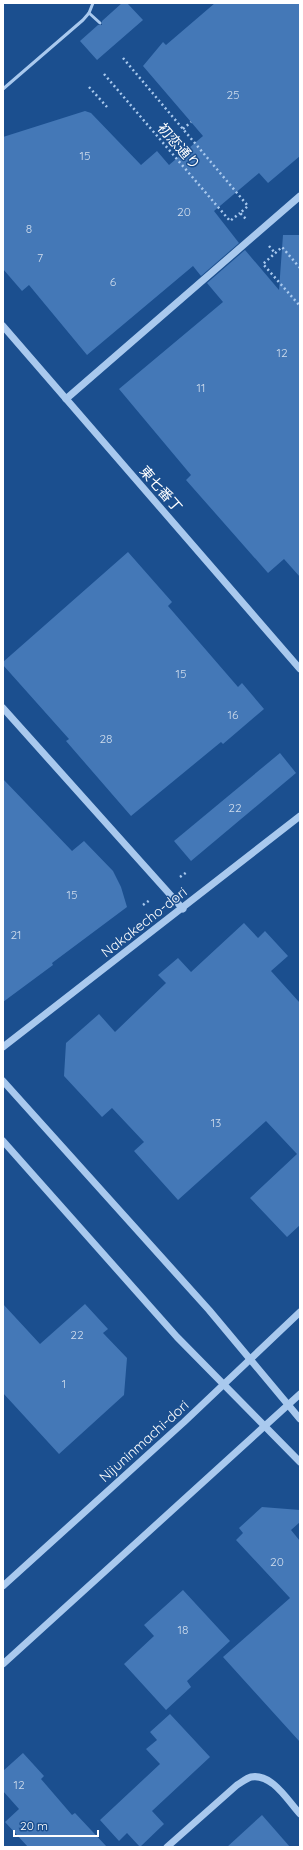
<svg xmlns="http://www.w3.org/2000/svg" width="303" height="1850" font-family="Quicksand,'Noto Sans JP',sans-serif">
  <rect width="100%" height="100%" fill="#1b4f8f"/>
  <g fill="#4478b7">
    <path d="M122,3H127L143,20L97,60L80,41L98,25H102V21Z"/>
    <path d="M215,3H300V156L268,183L259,173L214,211L239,243L201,276L193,266L87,355L29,285L22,291L3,269V137L85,111L91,113L141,165L157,151L169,165L203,136L143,66L163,42L166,45Z"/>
    <path d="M283,235H300V577L284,559L268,573L186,480L191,475L119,389L223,302L207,283L245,250L279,290Z"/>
    <path d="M128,552L172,602L168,606L238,687L242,683L264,709L223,744L221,742L131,816L66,741L69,739L3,665V662Z"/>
    <path d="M280,753L296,773L191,861L174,841Z"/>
    <path d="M3,779L72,851L84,841L113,871L121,887L127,907L52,963L53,965L3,1002Z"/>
    <path d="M244,923L258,938L265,931L288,956L271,971L300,1003V1225L287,1237L250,1198L297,1154L266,1121L178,1200L134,1151L144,1142L112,1108L102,1117L64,1076L66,1043L99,1014L115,1032L166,983L158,975L178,958L191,972Z"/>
    <path d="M3,1304L40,1344L85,1304L108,1329L103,1333L127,1358L124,1395L59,1454L3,1393Z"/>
    <path d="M262,1507L300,1510V1522L291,1530L300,1541V1742L223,1657L290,1598L236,1540L243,1533L239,1528Z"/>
    <path d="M183,1590L230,1641L187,1681L191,1687L166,1710L124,1664L154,1636L144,1625Z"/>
    <path d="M170,1714L210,1757L152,1811L164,1824L140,1847L127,1833L119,1841L100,1820L160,1764L146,1749L157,1740L150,1732Z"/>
    <path d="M23,1753L44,1776L41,1779L72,1815L75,1813L107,1847H28L5,1822L19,1809L3,1791V1771Z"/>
    <path d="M262,1815L290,1847H227Z"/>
  </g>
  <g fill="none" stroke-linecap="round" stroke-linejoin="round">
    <g stroke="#a9c9ee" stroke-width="2.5" stroke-dasharray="2 3" stroke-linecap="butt">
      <path d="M123,58L248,206L240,213L247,220"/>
      <path d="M104,74L230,221L240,213"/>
      <path d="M89,87L107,107"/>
      <path d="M183,129L191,122"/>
      <path d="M269,246L275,253"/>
      <path d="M300,268L282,247L263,264L300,306"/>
      <path d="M180,877L187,872"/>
      <path d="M143,905L150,900"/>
    </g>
    <g stroke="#a9c9ee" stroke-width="3">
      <path d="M89,13L100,23"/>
      <path d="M3,89L83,20L89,13L93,3"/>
    </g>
    <g stroke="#a9c9ee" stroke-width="7">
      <path d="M3,326L300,669"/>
      <path d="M66,399L300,196"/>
      <path d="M3,708L183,909"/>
      <path d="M3,1047L300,816"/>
      <path d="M3,1081L209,1310L300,1419"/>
      <path d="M3,1141L177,1337L300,1462"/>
      <path d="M3,1586L184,1422L300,1312"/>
      <path d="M3,1664L300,1394"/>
      <path d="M167,1847L237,1785C242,1782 247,1778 251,1777C272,1773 288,1801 300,1814"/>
    </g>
  </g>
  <g text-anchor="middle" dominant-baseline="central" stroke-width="3" stroke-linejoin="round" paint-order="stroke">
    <g font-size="12" fill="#d0dded">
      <text x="233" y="94">25</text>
      <text x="85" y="155">15</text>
      <text x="184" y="211">20</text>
      <text x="29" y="228">8</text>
      <text x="40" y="257">7</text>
      <text x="113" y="281">6</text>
      <text x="282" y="352">12</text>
      <text x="201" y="387">11</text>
      <text x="181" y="673">15</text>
      <text x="233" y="714">16</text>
      <text x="106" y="738">28</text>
      <text x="235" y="807">22</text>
      <text x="72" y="894">15</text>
      <text x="16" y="934">21</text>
      <text x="216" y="1122">13</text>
      <text x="77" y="1334">22</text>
      <text x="64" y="1383">1</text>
      <text x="277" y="1561">20</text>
      <text x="183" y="1629">18</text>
      <text x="19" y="1784">12</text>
    </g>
    <g font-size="14" fill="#fff" stroke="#1b4f8f">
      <text transform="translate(179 146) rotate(49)">初恋通り</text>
      <text transform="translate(161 489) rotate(49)">東七番丁</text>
      <text transform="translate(144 922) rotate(-38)">Nakakecho-dori</text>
      <text transform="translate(144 1441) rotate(-42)">Nijuninmachi-dori</text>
    </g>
  </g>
  <rect width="303" height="1850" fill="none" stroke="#ffffff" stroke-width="8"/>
  <path d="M14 1830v6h84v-6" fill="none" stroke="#ffffff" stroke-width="2"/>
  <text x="20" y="1830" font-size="12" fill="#ffffff" stroke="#1b4f8f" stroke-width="3" paint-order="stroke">20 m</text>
</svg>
